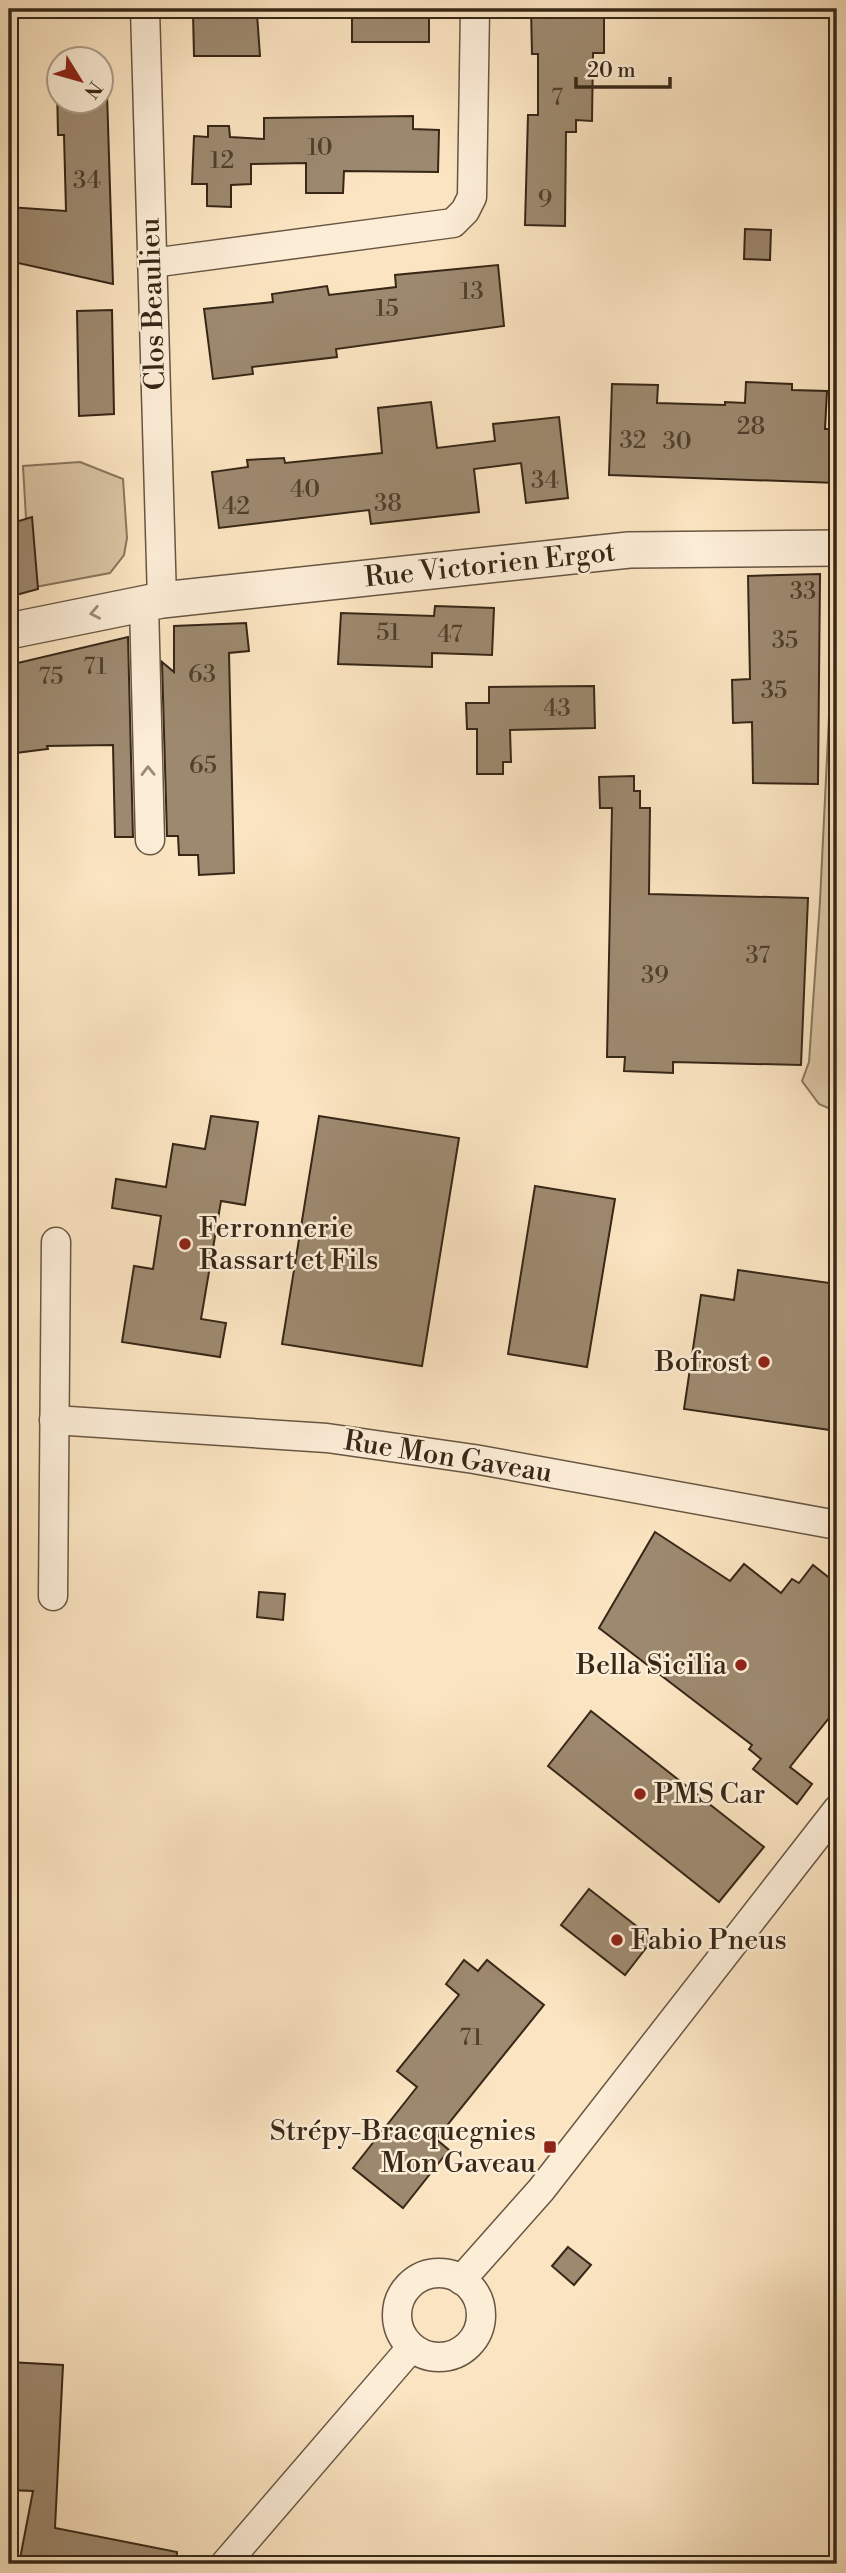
<svg xmlns="http://www.w3.org/2000/svg" width="846" height="2573" font-family="'Libre Bodoni',serif">
  <rect width="100%" height="100%" fill="#fbe4c1"/>
  <filter id="stains"><feTurbulence type="fractalNoise" baseFrequency=".00286" numOctaves="4"/><feColorMatrix values="0 0 0 0 .2 0 0 0 0 .09 0 0 0 0 .02 0 0 0 .5 -.17"/></filter>
  <radialGradient id="worn" r=".72"><stop offset=".6" stop-color="#630" stop-opacity="0"/><stop offset="1" stop-color="#630" stop-opacity=".3"/></radialGradient>
  <g fill="#dac4a4" stroke="#88765e" stroke-width="2">
    <path d="M80,462L123,479L127,538L124,555L110,573L30,588L23,466Z"/>
    <path d="M836,573H837V1112L819,1104L802,1081L809,1062L820,901Z"/>
  </g>
  <g fill="#9d896f" stroke="#372717" stroke-width="2">
    <rect x="352" y="9" width="77" height="33"/>
    <path d="M531,9H604V53H593L592,121L576,120V132H566L565,226L525,225L528,115H538V54H532Z"/>
    <path d="M193,13L257,14L260,56H194Z"/>
    <path d="M57,85H60V102H102V92L107,93L113,284L9,261V207L66,211L64,135H58Z"/>
    <path d="M413,116V129L439,130L438,172L344,171L343,193H306V163L251,164V184L231,185V207L207,206V184H192L194,136L208,137V126H229L230,137L264,139V118Z"/>
    <path d="M745,229L771,230L770,260L744,259Z"/>
    <path d="M498,265L504,326L336,349L337,357L252,367L253,374L213,379L204,309L273,302L272,294L327,286L329,295L396,287L395,275Z"/>
    <path d="M112,310L114,414L79,416L77,311Z"/>
    <path d="M746,382L792,384V390L827,391L825,429H837V483L609,475L612,384L658,385L657,403L725,405V402L745,403Z"/>
    <path d="M431,402L437,448L495,441L493,424L559,417L568,498L526,503L521,463L474,469L479,512L371,524L369,510L219,528L212,472L248,467L247,460L284,458L285,463L382,453L378,408Z"/>
    <path d="M32,517L38,589L9,597V524Z"/>
    <path d="M820,574L818,784L753,783L752,722L733,723L732,680L750,679L748,576Z"/>
    <path d="M435,606L494,608L492,655L432,653V667L338,664L341,613L434,616Z"/>
    <path d="M246,623L249,651L229,653L234,873L199,875L198,855H179L178,836H167L162,662L174,672V626Z"/>
    <path d="M128,637L133,837H115L113,745L47,746L48,749L15,753V742H11L9,665Z"/>
    <path d="M594,686L595,728L510,730L511,762H503V774H477V729H467L466,703H489V687Z"/>
    <path d="M634,776V791H640V808H650L649,894L808,898L801,1065L673,1062V1073L624,1071L625,1057H607L612,808H600L599,777Z"/>
    <path d="M211,1116L258,1122L245,1205L221,1201L201,1319L226,1323L220,1357L122,1342L134,1266L153,1269L161,1216L112,1208L116,1179L166,1187L173,1144L205,1149Z"/>
    <path d="M319,1116L459,1138L422,1366L282,1344Z"/>
    <path d="M535,1186L615,1199L587,1367L508,1354Z"/>
    <path d="M738,1270L837,1284V1431L684,1409L701,1295L734,1300Z"/>
    <path d="M655,1532L730,1581L744,1564L781,1593L792,1579L799,1583L813,1565L837,1584V1708L790,1767L812,1784L797,1804L753,1769L761,1759L749,1749L752,1745L599,1628Z"/>
    <path d="M259,1592L285,1594L283,1620L257,1617Z"/>
    <path d="M591,1711L764,1847L719,1902L548,1766Z"/>
    <path d="M589,1889L653,1939L625,1975L561,1925Z"/>
    <path d="M464,1960L478,1971L487,1960L544,2005L436,2139L449,2150L403,2208L353,2168L417,2087L397,2071L459,1995L446,1984Z"/>
    <path d="M568,2247L591,2265L574,2285L552,2266Z"/>
    <path d="M9,2362L63,2365L55,2528L177,2552L176,2564H19L33,2491L9,2490Z"/>
  </g>
  <g fill="none" stroke-linecap="round" stroke-linejoin="round">
    <defs>
      <g id="minor">
        <path d="M145,9L162,600"/>
        <path d="M152,263L453,223L465,211L472,197L475,9"/>
        <path d="M144,604L150,840"/>
        <path d="M54,1420L327,1438L474,1459L837,1525"/>
        <path d="M53,1596L56,1242"/>
        <circle cx="439" cy="2315" r="42"/>
        <path d="M461,2280L541,2190L837,1810"/>
        <path d="M225,2564L411,2348"/>
      </g>
      <path id="tertiary" d="M9,631L162,600L591,554L629,550L837,548"/>
    </defs>
    <use href="#minor" stroke="#685642" stroke-width="31"/>
    <use href="#tertiary" stroke="#685642" stroke-width="38"/>
    <use href="#minor" stroke="#fcedd7" stroke-width="28"/>
    <use href="#tertiary" stroke="#fcedd7" stroke-width="35"/>
  </g>
  <defs><path id="oneway-chevron" d="M-2-3.5L2.5 0L-2 3.5" fill="none" stroke-width="1.6" stroke-linecap="round" stroke-linejoin="round" transform="scale(1.75)"/></defs>
  <g stroke="#9a8a77">
    <use href="#oneway-chevron" transform="translate(95 613) rotate(169)"/>
    <use href="#oneway-chevron" transform="translate(148 771) rotate(-91)"/>
  </g>
  <g fill="#8f2418" stroke="#fcedd7" stroke-width="2.5">
    <circle cx="185" cy="1244" r="7"/>
    <circle cx="764" cy="1362" r="7"/>
    <circle cx="741" cy="1665" r="7"/>
    <circle cx="640" cy="1794" r="7"/>
    <circle cx="617" cy="1940" r="7"/>
    <rect x="543" y="2140" width="14" height="14" rx="3.5"/>
  </g>
  <g text-anchor="middle" dominant-baseline="central" stroke-width="5" stroke-linejoin="round" paint-order="stroke">
    <g font-size="24" fill="#50402d">
      <text x="557" y="98">7</text>
      <text x="320" y="148">10</text>
      <text x="222" y="161">12</text>
      <text x="87" y="181">34</text>
      <text x="545" y="200">9</text>
      <text x="472" y="292">13</text>
      <text x="387" y="309">15</text>
      <text x="751" y="427">28</text>
      <text x="633" y="441">32</text>
      <text x="677" y="442">30</text>
      <text x="545" y="481">34</text>
      <text x="305" y="490">40</text>
      <text x="388" y="504">38</text>
      <text x="236" y="507">42</text>
      <text x="803" y="592">33</text>
      <text x="388" y="633">51</text>
      <text x="450" y="635">47</text>
      <text x="785" y="641">35</text>
      <text x="95" y="667">71</text>
      <text x="202" y="675">63</text>
      <text x="51" y="677">75</text>
      <text x="774" y="691">35</text>
      <text x="557" y="709">43</text>
      <text x="203" y="766">65</text>
      <text x="758" y="956">37</text>
      <text x="655" y="976">39</text>
      <text x="471" y="2038">71</text>
    </g>
    <g font-size="28" fill="#372717" stroke="#fcedd7">
      <text transform="translate(153 304) rotate(-92)">Clos Beaulieu</text>
      <text transform="translate(490 565) rotate(-6)">Rue Victorien Ergot</text>
      <text transform="translate(448 1457) rotate(9)">Rue Mon Gaveau</text>
    </g>
    <g font-size="28" fill="#372717" stroke="#fcedd7" text-anchor="start">
      <text x="199" y="1228">Ferronnerie<tspan x="199" dy="32">Rassart et Fils</tspan></text>
      <text x="750" y="1362" text-anchor="end">Bofrost</text>
      <text x="727" y="1665" text-anchor="end">Bella Sicilia</text>
      <text x="654" y="1794">PMS Car</text>
      <text x="631" y="1940">Fabio Pneus</text>
      <text x="536" y="2131" text-anchor="end">Strépy-Bracquegnies<tspan x="536" dy="32">Mon Gaveau</tspan></text>
    </g>
  </g>
  <rect width="846" height="2573" fill="none" stroke="#fbe4c1" stroke-width="35"/>
  <rect x="10" y="10" width="825" height="2552" fill="none" stroke="#372717" stroke-width="3.5"/>
  <rect x="18" y="18" width="811" height="2538" fill="none" stroke="#372717" stroke-width="2"/>
  <g transform="translate(80 80) rotate(127)"><circle r="33" fill="#fcedd7" stroke="#ad9e8a" stroke-width="2"/>
  <path d="M0-5L12 26L0 18L-12 26Z" fill="#8f2418"/>
  <text y="-10" font-size="19" font-weight="bold" text-anchor="middle" fill="#372717">N</text>
  </g>
  <path d="M576 77v10h94v-10" fill="none" stroke="#372717" stroke-width="3.5"/>
  <text x="587" y="77" font-size="21" fill="#372717" stroke="#fcedd7" stroke-width="5" paint-order="stroke">20 m</text>
  <rect width="100%" height="100%" filter="url(#stains)"/>
  <rect width="100%" height="100%" fill="url(#worn)"/>
</svg>
